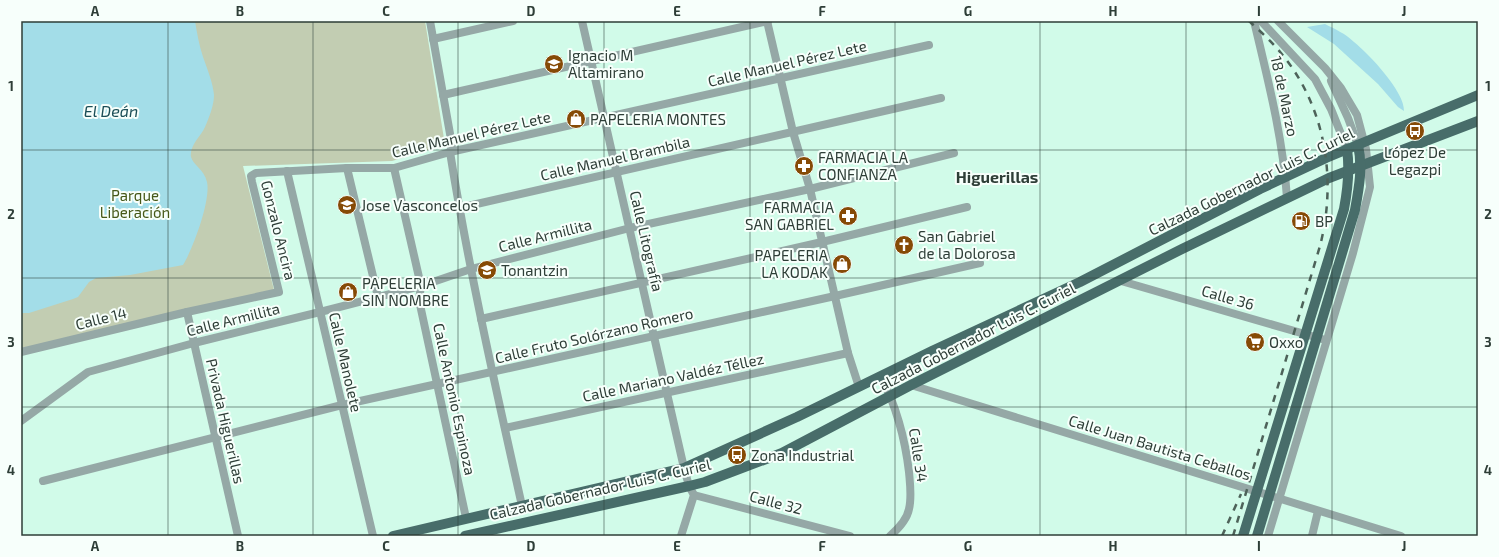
<svg xmlns="http://www.w3.org/2000/svg" width="1499" height="557" font-family="'Exo 2',sans-serif">
  <rect width="100%" height="100%" fill="#d1fbe9"/>
  <path fill="#c2cdb2" d="M21,21H425L445,145L392,161L243,166L274,290L21,350Z"/>
  <g fill="#a3dde8">
    <path d="M21,21H195C197,33 199,45 203,57C207,68 213,83 214,95C214,105 209,118 205,127C201,136 189,146 191,157C193,165 204,169 207,182C211,200 193,249 183,265L130,275L96,278L89,282L78,297L73,299L29,313H21Z"/>
    <path d="M1325,24C1335,29 1346,34 1354,42C1369,54 1405,92 1404,111L1398,107L1378,84L1334,44L1307,27Z"/>
  </g>
  <g fill="none" stroke-linecap="round" stroke-linejoin="round">
    <g stroke="#95a8a6" stroke-width="8">
      <path d="M430,21L452,145L450,152C469,271 496,389 522,506"/>
      <path d="M582,21L684,468L689,486L694,495L681,536"/>
      <path d="M767,21L793,132L810,189L848,353L859,387"/>
      <path d="M1254,21C1268,80 1283,138 1287,198"/>
      <path d="M1261,21L1315,79L1331,109L1347,149"/>
      <path d="M433,39L513,21"/>
      <path d="M1331,81L1348,118L1358,145"/>
      <path d="M443,95L768,21"/>
      <path d="M347,168L378,297"/>
      <path d="M394,168L421,286L419,300L466,518"/>
      <path d="M287,171L373,536"/>
      <path d="M459,208L941,98"/>
      <path d="M1121,281L1322,339"/>
      <path d="M187,312L238,536"/>
      <path d="M481,319L822,242L967,207"/>
      <path d="M21,352L187,312L279,292L252,182L251,176L256,173L347,168H394L450,152L929,45"/>
      <path d="M881,376C896,406 905,438 909,472C910,484 912,497 909,509C907,520 898,529 890,536"/>
      <path d="M911,385L1401,536"/>
      <path d="M21,421L88,372L194,343L320,312L421,286L471,269L630,228L810,189L954,153"/>
      <path d="M505,428L848,353"/>
      <path d="M43,481L342,405L835,296L980,263"/>
      <path d="M694,495L850,536"/>
      <path d="M1268,536L1353,253L1370,187L1366,149L1357,115L1341,88L1325,68L1278,21"/>
      <path d="M1312,536L1318,511"/>
    </g>
    <g stroke="#486d6a" stroke-width="10">
      <path d="M393,536L684,468L797,417L932,351L1080,282L1260,189L1326,158L1478,95"/>
      <path d="M465,536L689,486L705,482L782,453L911,385L1182,249L1329,178L1478,121"/>
      <path d="M1243,536L1344,209C1348,188 1350,170 1347,149"/>
      <path d="M1257,536L1355,210C1359,188 1363,167 1358,145"/>
    </g>
    <g stroke="#4d6259" stroke-width="2.5" stroke-dasharray="7 7" stroke-linecap="butt">
      <path d="M1222,536L1241,494"/>
      <path d="M1233,536L1320,246C1337,180 1326,107 1281,53C1272,42 1260,31 1249,21"/>
    </g>
  </g>
  <path fill="none" stroke="#2e3e37" stroke-width="1" stroke-opacity="0.55" d="M168,21V536M313,21V536M458,21V536M604,21V536M750,21V536M895,21V536M1040,21V536M1186,21V536M1332,21V536M21,150H1478M21,278H1478M21,407H1478"/>
  <defs>
    <symbol id="school-disc" viewBox="-11 -11 22 22"><circle r="9.5" fill="#864a06" stroke="#f7fffb"/><path d="M0-5L7-2L0 1L-7-2ZM-4 1L0 2.5L4 1V4Q0 6-4 4Z" fill="#fff"/></symbol>
    <symbol id="shop-disc" viewBox="-11 -11 22 22"><circle r="9.5" fill="#864a06" stroke="#f7fffb"/><path d="M-5-2.5h2.3a2.7 3.5 0 0 1 5.4 0H5L5.5 6h-11ZM-1.5-2.5h3a1.5 2.3 0 0 0-3 0Z" fill="#fff"/></symbol>
    <symbol id="bus-disc" viewBox="-11 -11 22 22"><circle r="9.5" fill="#864a06" stroke="#f7fffb"/><path d="M-5-6H5V4H4V6H2V4H-2V6H-4V4H-5ZM-3.5-4V0h7V-4ZM-3.5 1.2v1.5H-2V1.2ZM2 1.2v1.5H3.5V1.2Z" fill="#fff"/></symbol>
    <symbol id="pharmacy-disc" viewBox="-11 -11 22 22"><circle r="9.5" fill="#864a06" stroke="#f7fffb"/><path d="M-2-6h4v4h4v4h-4v4h-4v-4h-4v-4h4Z" fill="#fff"/></symbol>
    <symbol id="fuel-disc" viewBox="-11 -11 22 22"><circle r="9.5" fill="#864a06" stroke="#f7fffb"/><path d="M-5.5-6h7V0h2V4h1.3V-2.5L3-4.5l.8-.8L6-3V5H2.5V1h-1V6h-7ZM-4.2-4.7v3.2H.2V-4.7Z" fill="#fff"/></symbol>
    <symbol id="church-disc" viewBox="-11 -11 22 22"><circle r="9.5" fill="#864a06" stroke="#f7fffb"/><path d="M-1.2-6h2.4v3.5h3.3v2.4h-3.3V6h-2.4V-.1h-3.3v-2.4h3.3Z" fill="#fff"/></symbol>
    <symbol id="supermarket-disc" viewBox="-11 -11 22 22"><circle r="9.5" fill="#864a06" stroke="#f7fffb"/><path d="M-6-5.5h2.5l.6 2H6L4.5 2H-2.5L-4.4-4H-6ZM-1.5 3.2a1.3 1.3 0 1 0 .1 0ZM3 3.2a1.3 1.3 0 1 0 .1 0Z" fill="#fff"/></symbol>
  </defs>
  <g fill-rule="evenodd">
    <use href="#school-disc" x="543" y="53" width="22" height="22"/>
    <use href="#shop-disc" x="565" y="108" width="22" height="22"/>
    <use href="#bus-disc" x="1404" y="120" width="22" height="22"/>
    <use href="#pharmacy-disc" x="793" y="155" width="22" height="22"/>
    <use href="#school-disc" x="336" y="194" width="22" height="22"/>
    <use href="#pharmacy-disc" x="837" y="205" width="22" height="22"/>
    <use href="#fuel-disc" x="1290" y="210" width="22" height="22"/>
    <use href="#church-disc" x="893" y="234" width="22" height="22"/>
    <use href="#shop-disc" x="831" y="253" width="22" height="22"/>
    <use href="#school-disc" x="476" y="259" width="22" height="22"/>
    <use href="#shop-disc" x="337" y="281" width="22" height="22"/>
    <use href="#supermarket-disc" x="1244" y="331" width="22" height="22"/>
    <use href="#bus-disc" x="726" y="444" width="22" height="22"/>
  </g>
  <g text-anchor="middle" dominant-baseline="central" stroke-width="4" stroke-linejoin="round" paint-order="stroke">
    <g font-size="15" fill="#2e3e37" stroke="#f7fffb" text-anchor="start">
      <text x="568" y="55">Ignacio M<tspan x="568" dy="17">Altamirano</tspan></text>
      <text x="590" y="119">PAPELERIA MONTES</text>
      <text x="1415" y="152" text-anchor="middle">López De<tspan x="1415" dy="17">Legazpi</tspan></text>
      <text x="818" y="157">FARMACIA LA<tspan x="818" dy="17">CONFIANZA</tspan></text>
      <text x="361" y="205">Jose Vasconcelos</text>
      <text x="834" y="207" text-anchor="end">FARMACIA<tspan x="834" dy="17">SAN GABRIEL</tspan></text>
      <text x="1315" y="221">BP</text>
      <text x="918" y="236">San Gabriel<tspan x="918" dy="17">de la Dolorosa</tspan></text>
      <text x="828" y="255" text-anchor="end">PAPELERIA<tspan x="828" dy="17">LA KODAK</tspan></text>
      <text x="501" y="270">Tonantzin</text>
      <text x="362" y="283">PAPELERIA<tspan x="362" dy="17">SIN NOMBRE</tspan></text>
      <text x="1269" y="342">Oxxo</text>
      <text x="751" y="455">Zona Industrial</text>
    </g>
    <g font-size="15" fill="#2e3e37" stroke="#f7fffb">
      <text transform="translate(787 63) rotate(-13)">Calle Manuel Pérez Lete</text>
      <text transform="translate(1285 96) rotate(78)">18 de Marzo</text>
      <text transform="translate(471 134) rotate(-13)">Calle Manuel Pérez Lete</text>
      <text transform="translate(615 158) rotate(-13)">Calle Manuel Brambila</text>
      <text transform="translate(1251 181) rotate(-26)">Calzada Gobernador Luis C. Curiel</text>
      <text transform="translate(279 230) rotate(76)">Gonzalo Ancira</text>
      <text transform="translate(545 235) rotate(-14)">Calle Armillita</text>
      <text transform="translate(647 241) rotate(77)">Calle Litografía</text>
      <text transform="translate(1228 297) rotate(16)">Calle 36</text>
      <text transform="translate(101 318) rotate(-14)">Calle 14</text>
      <text transform="translate(233 319) rotate(-14)">Calle Armillita</text>
      <text transform="translate(594 335) rotate(-13)">Calle Fruto Solórzano Romero</text>
      <text transform="translate(973 338) rotate(-27)">Calzada Gobernador Luis C. Curiel</text>
      <text transform="translate(346 362) rotate(77)">Calle Manolete</text>
      <text transform="translate(673 377) rotate(-12)">Calle Mariano Valdéz Téllez</text>
      <text transform="translate(455 399) rotate(78)">Calle Antonio Espinoza</text>
      <text transform="translate(226 421) rotate(77)">Privada Higuerillas</text>
      <text transform="translate(1160 447) rotate(17)">Calle Juan Bautista Ceballos</text>
      <text transform="translate(919 455) rotate(81)">Calle 34</text>
      <text transform="translate(600 489) rotate(-13)">Calzada Gobernador Luis C. Curiel</text>
      <text transform="translate(776 502) rotate(15)">Calle 32</text>
    </g>
    <g font-size="15" fill="#465919" stroke="#f7fffb">
      <text x="135" y="195">Parque<tspan x="135" dy="17">Liberación</tspan></text>
    </g>
    <g font-size="16" font-style="italic" fill="#1b4e57" stroke="#f7fffb">
      <text x="111" y="110">El Deán</text>
    </g>
    <g font-size="16" font-weight="bold" fill="#2e3e37" stroke="#f7fffb">
      <text x="997" y="176">Higuerillas</text>
    </g>
  </g>
  <rect width="1499" height="557" fill="none" stroke="#f7fffb" stroke-width="44"/>
  <rect x="22" y="22" width="1455" height="513" fill="none" stroke="#2e3e37" stroke-width="1.5"/>
  <g font-size="13" text-anchor="middle" font-weight="bold" fill="#2e3e37">
    <text x="95" y="16">A</text>
    <text x="240" y="16">B</text>
    <text x="386" y="16">C</text>
    <text x="531" y="16">D</text>
    <text x="677" y="16">E</text>
    <text x="822" y="16">F</text>
    <text x="968" y="16">G</text>
    <text x="1113" y="16">H</text>
    <text x="1259" y="16">I</text>
    <text x="1404" y="16">J</text>
    <text x="11" y="91">1</text>
    <text x="1488" y="91">1</text>
    <text x="11" y="219">2</text>
    <text x="1488" y="219">2</text>
    <text x="11" y="347">3</text>
    <text x="1488" y="347">3</text>
    <text x="11" y="475">4</text>
    <text x="1488" y="475">4</text>
    <text x="95" y="551">A</text>
    <text x="240" y="551">B</text>
    <text x="386" y="551">C</text>
    <text x="531" y="551">D</text>
    <text x="677" y="551">E</text>
    <text x="822" y="551">F</text>
    <text x="968" y="551">G</text>
    <text x="1113" y="551">H</text>
    <text x="1259" y="551">I</text>
    <text x="1404" y="551">J</text>
  </g>
</svg>
